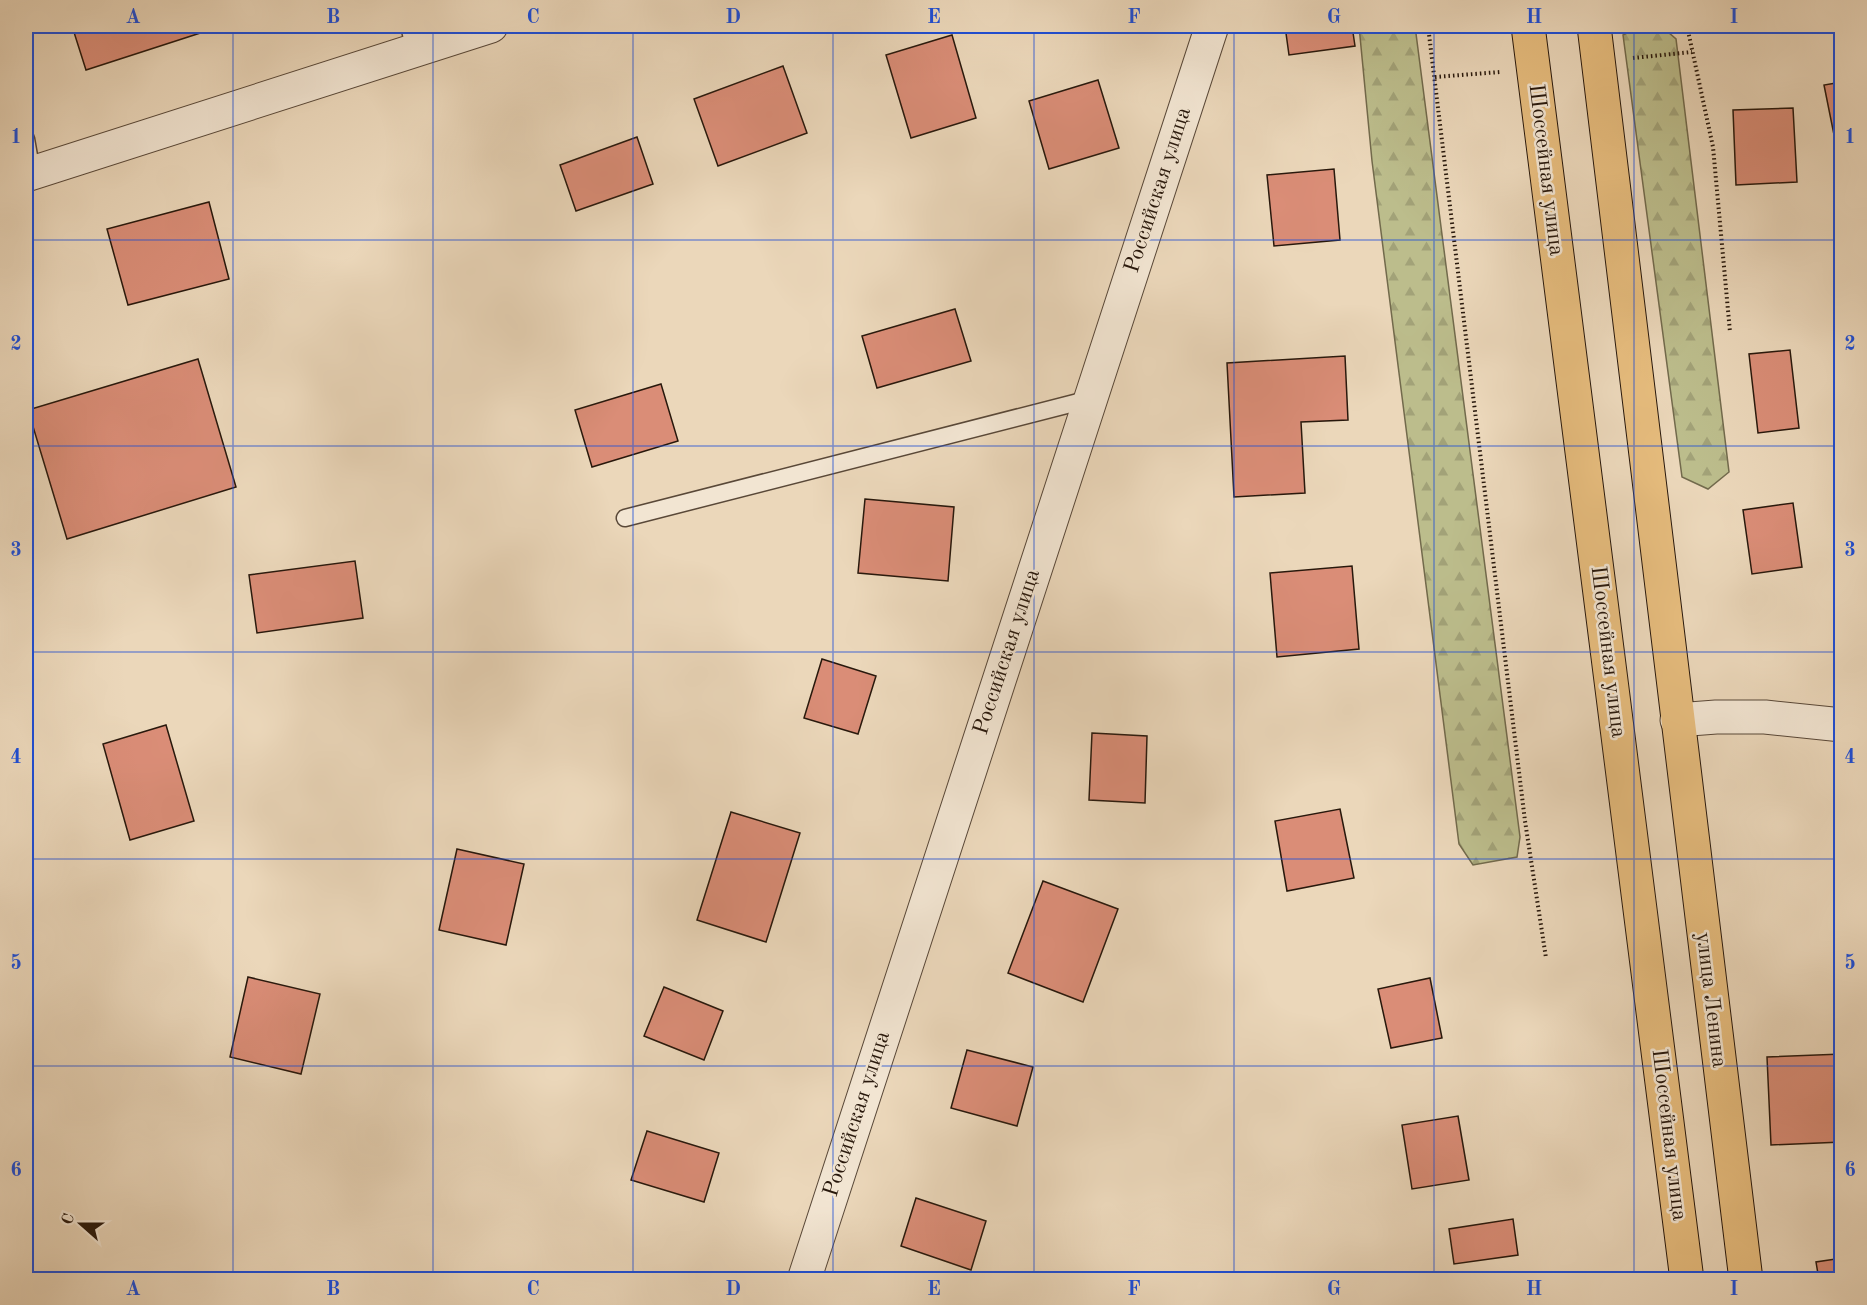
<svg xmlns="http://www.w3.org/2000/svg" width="1867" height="1305" font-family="'Old Standard TT',serif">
  <defs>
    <pattern id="forest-firs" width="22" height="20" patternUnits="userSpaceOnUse" patternTransform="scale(1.5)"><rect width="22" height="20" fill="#bcbd8c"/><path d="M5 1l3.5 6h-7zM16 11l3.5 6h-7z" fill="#a2a278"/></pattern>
  </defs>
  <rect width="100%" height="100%" fill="#ebd7ba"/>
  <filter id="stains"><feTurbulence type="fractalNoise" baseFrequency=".00333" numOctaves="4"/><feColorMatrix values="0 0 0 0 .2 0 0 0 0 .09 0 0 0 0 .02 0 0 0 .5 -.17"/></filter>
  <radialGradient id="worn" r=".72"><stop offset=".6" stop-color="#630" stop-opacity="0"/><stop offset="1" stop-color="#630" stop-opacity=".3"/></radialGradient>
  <g fill="url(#forest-firs)" stroke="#726a4c" stroke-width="1.5">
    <path d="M1359,26H1415L1520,837L1517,857L1473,865L1459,844L1372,161Z"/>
    <path d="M1641,26H1661L1676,39L1729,472L1708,489L1682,477L1623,35Z"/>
  </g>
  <g fill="#da8d77" stroke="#28180c" stroke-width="1.5">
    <path d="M72,26H222L86,70Z"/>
    <path d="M1285,26H1352L1355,46L1289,55Z"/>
    <path d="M952,35L976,118L911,138L886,55Z"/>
    <path d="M783,66L807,133L718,166L694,99Z"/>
    <path d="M1098,80L1119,148L1049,169L1029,101Z"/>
    <path d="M1842,82V144L1836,145L1824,85Z"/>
    <path d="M1793,108L1797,182L1736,185L1733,110Z"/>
    <path d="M637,137L653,184L576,211L560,165Z"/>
    <path d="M1334,169L1340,240L1274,246L1267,175Z"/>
    <path d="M209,202L229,279L128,305L107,229Z"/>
    <path d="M955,309L971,361L877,388L862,336Z"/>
    <path d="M1790,350L1799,428L1758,433L1749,354Z"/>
    <path d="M1345,356L1348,420L1301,422L1305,493L1234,497L1227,363Z"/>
    <path d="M198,359L236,487L67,539L28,410Z"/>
    <path d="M661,384L678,441L592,467L575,410Z"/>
    <path d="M865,499L954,507L948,581L858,573Z"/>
    <path d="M1793,503L1802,567L1752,574L1743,510Z"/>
    <path d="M355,561L363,618L257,633L249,575Z"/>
    <path d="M1352,566L1359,649L1277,657L1270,573Z"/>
    <path d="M822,659L876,676L858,734L804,718Z"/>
    <path d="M166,725L194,821L130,840L103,744Z"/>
    <path d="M1092,733L1147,736L1145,803L1089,800Z"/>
    <path d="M1340,809L1354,878L1287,891L1275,821Z"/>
    <path d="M731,812L800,833L766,942L697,920Z"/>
    <path d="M457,849L524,864L506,945L439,930Z"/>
    <path d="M1043,881L1118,909L1083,1002L1008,973Z"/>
    <path d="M248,977L320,994L301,1074L230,1057Z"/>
    <path d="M1430,978L1442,1038L1391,1048L1378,989Z"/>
    <path d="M664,987L723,1011L704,1060L644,1036Z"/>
    <path d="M967,1050L1033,1067L1017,1126L951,1108Z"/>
    <path d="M1842,1054V1142L1771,1145L1767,1057Z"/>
    <path d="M1458,1116L1469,1180L1412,1189L1402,1125Z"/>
    <path d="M647,1131L719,1153L704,1202L631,1180Z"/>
    <path d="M916,1198L986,1221L971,1270L901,1246Z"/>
    <path d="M1513,1219L1518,1255L1454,1264L1449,1229Z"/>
    <path d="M1842,1258V1280H1819L1816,1262Z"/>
  </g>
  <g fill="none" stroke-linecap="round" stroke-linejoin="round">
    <defs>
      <g id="lane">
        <path d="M409,26L415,50"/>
        <path d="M26,139L32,173"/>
        <path d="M625,518L1090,399"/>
      </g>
      <g id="street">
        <path d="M26,175L491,26"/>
        <path d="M1677,720L1716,717H1765L1842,725"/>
        <path d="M804,1280L1212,26"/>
      </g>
      <g id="primary">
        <path d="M1528,26L1687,1280"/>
        <path d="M1594,26L1746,1280"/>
      </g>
    </defs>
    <use href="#lane" stroke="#594838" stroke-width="19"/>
    <use href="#street" stroke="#594838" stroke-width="35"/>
    <use href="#primary" stroke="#28180c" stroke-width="35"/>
    <g stroke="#28180c" stroke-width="4" stroke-dasharray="1.5 3" stroke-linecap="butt">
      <path d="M1428,26L1525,821L1546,958"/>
      <path d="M1687,26L1713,147L1730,332"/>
      <path d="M1633,58L1692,52"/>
      <path d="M1435,77L1500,72"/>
    </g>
    <use href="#lane" stroke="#f2e5d2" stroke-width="16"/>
    <use href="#street" stroke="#f2e5d2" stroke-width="33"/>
    <use href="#primary" stroke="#e6bc7d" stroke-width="33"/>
  </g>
  <path fill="none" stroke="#1d4ed8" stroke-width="1.5" stroke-opacity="0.55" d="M233,26V1280M433,26V1280M633,26V1280M833,26V1280M1034,26V1280M1234,26V1280M1434,26V1280M1634,26V1280M26,240H1842M26,446H1842M26,652H1842M26,859H1842M26,1066H1842"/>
  <g text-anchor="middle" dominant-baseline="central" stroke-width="5" stroke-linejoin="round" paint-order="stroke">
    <g font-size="22" fill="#28180c" stroke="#f2e5d2">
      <text transform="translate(1546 170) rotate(83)">Шоссейная улица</text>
      <text transform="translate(1158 190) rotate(-72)">Российская улица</text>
      <text transform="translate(1007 652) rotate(-72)">Российская улица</text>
      <text transform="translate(1608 652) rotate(83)">Шоссейная улица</text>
      <text transform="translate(1711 1000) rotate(83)">улица Ленина</text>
      <text transform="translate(857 1114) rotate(-72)">Российская улица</text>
      <text transform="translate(1669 1135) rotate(83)">Шоссейная улица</text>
    </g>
  </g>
  <rect width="1867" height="1305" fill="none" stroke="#ebd7ba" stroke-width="66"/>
  <g transform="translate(81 1224) rotate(291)" stroke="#f2e5d2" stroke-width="4.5" paint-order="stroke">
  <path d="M0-4.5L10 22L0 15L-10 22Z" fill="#28180c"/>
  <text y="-9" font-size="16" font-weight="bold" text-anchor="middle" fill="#28180c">С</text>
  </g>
  <rect x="33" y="33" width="1801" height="1239" fill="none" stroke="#1d4ed8" stroke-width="2"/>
  <g font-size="20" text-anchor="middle" font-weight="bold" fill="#1d4ed8">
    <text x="133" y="23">A</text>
    <text x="333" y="23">B</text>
    <text x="533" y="23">C</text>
    <text x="733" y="23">D</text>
    <text x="934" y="23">E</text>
    <text x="1134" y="23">F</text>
    <text x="1334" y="23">G</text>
    <text x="1534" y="23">H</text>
    <text x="1734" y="23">I</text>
    <text x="16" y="143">1</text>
    <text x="1850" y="143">1</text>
    <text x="16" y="350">2</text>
    <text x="1850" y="350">2</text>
    <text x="16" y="556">3</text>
    <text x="1850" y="556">3</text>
    <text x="16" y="763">4</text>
    <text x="1850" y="763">4</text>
    <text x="16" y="969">5</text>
    <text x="1850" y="969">5</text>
    <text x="16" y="1176">6</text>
    <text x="1850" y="1176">6</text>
    <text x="133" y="1295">A</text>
    <text x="333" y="1295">B</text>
    <text x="533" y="1295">C</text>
    <text x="733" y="1295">D</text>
    <text x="934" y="1295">E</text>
    <text x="1134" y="1295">F</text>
    <text x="1334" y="1295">G</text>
    <text x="1534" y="1295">H</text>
    <text x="1734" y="1295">I</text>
  </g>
  <rect width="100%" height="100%" filter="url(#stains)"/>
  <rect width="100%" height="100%" fill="url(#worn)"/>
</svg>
